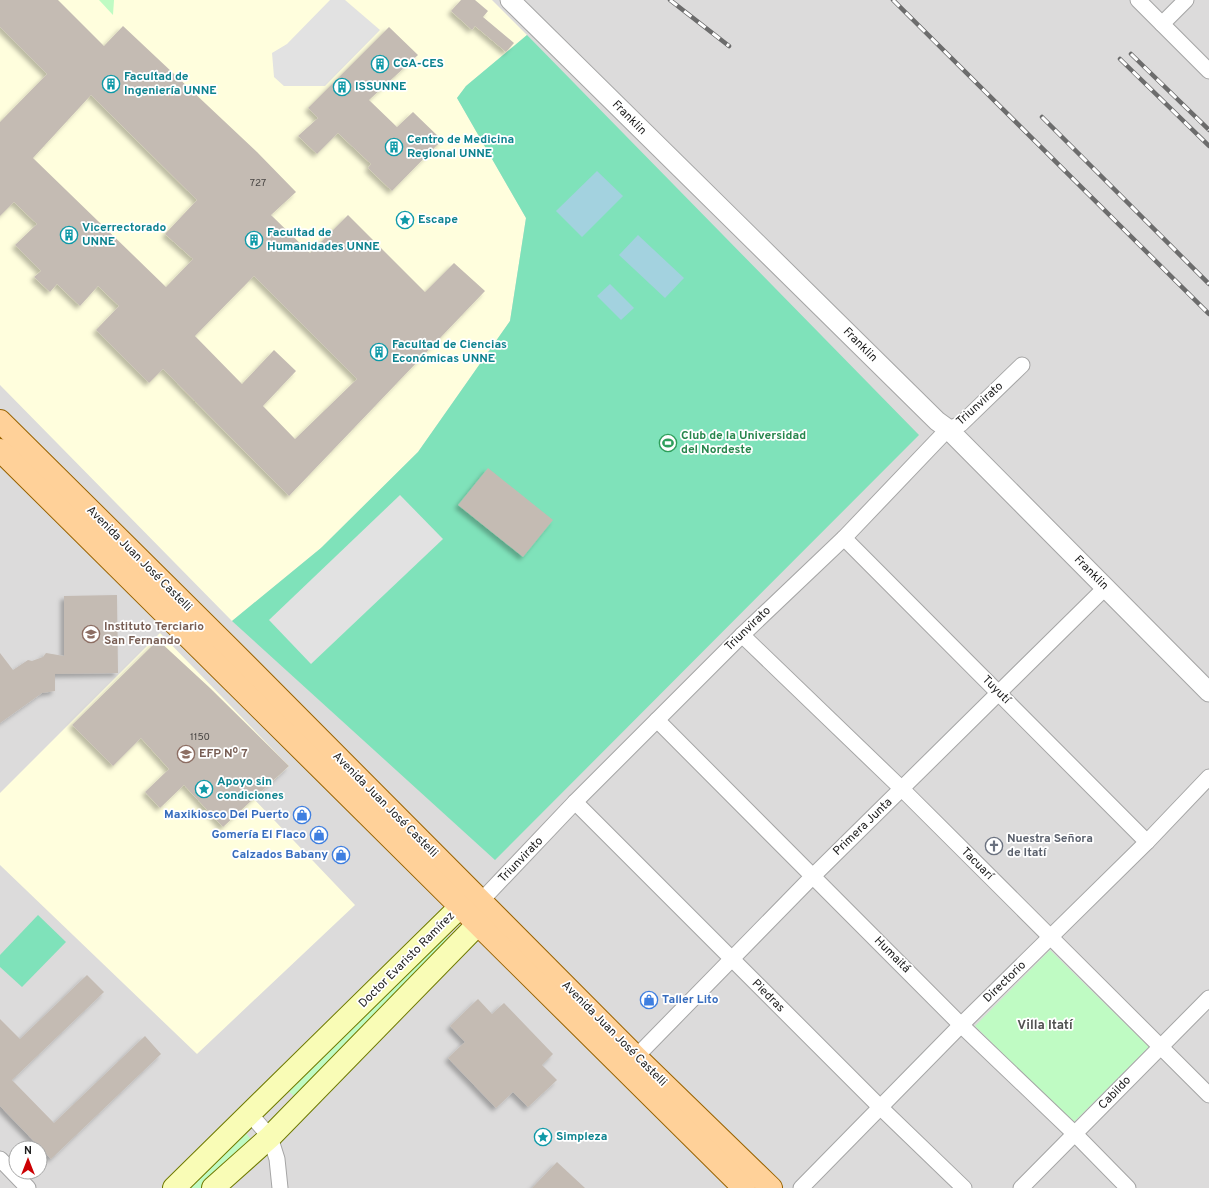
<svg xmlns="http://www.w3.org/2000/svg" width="1209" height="1188" font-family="Overpass,sans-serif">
  <defs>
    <filter id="shadow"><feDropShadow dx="-3.5" dy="3.5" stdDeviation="2" flood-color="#0004"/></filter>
  </defs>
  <rect width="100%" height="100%" fill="#f0ebe4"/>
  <path fill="#dcdbdb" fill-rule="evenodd" d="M0,0H1209V1188H0ZM16,1148H40V1172H16Z"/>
  <g fill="#fffedd">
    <path d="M0,0H492L527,35L466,86L457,98L526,218L510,321L418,452L321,548L232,621L0,385Z"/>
    <path d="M160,633L289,766L254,799L355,905L197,1054L0,865V793Z"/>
  </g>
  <g fill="#bffbc3">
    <path d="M99,0H114L113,15Z"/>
    <path d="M443,933L451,941L294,1096L286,1089Z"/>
    <path d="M1050,950L1149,1047L1073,1123L975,1026Z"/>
    <path d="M246,1133L252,1141L201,1188H189Z"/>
  </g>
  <g fill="#7fe2ba">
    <path d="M527,35L919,435L495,860L232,621L321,548L418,452L510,321L526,218L457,98L466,86Z"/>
    <path d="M38,915L66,942L22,987L0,967V955Z"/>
  </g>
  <g fill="#e2e2e2">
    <path d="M330,0H345L380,30L325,86H284L274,77L272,53L287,44Z"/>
    <path d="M400,495L443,539L311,664L269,620Z"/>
  </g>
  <g fill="#a3d2df">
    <path d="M597,171L623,196L582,237L556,211Z"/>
    <path d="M638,235L684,278L665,298L619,255Z"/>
    <path d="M610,284L634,308L621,320L597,296Z"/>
  </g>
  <g fill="#c4bbb3" fill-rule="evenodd" filter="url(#shadow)">
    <path d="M0,0H58L104,46L123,26L257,152L296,192L271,215L310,253L348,215L425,292L454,263L485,291L289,496L163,369L149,383L96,330L119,306L98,286L80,306L57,284L50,292L34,277L41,271L15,245L37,224L14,202L0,216V122L47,74L0,27ZM91,95L197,200L165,234L193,259L166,287L33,158ZM254,276L357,379L295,439L263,406L296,371L274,350L242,384L195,336Z"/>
    <path d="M461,0H475L488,11L483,17L514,43L506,52L475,26L472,30L451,11Z"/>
    <path d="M389,27L418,55L369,100L397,127L413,112L442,140L392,191L368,168L371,164L338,133L317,154L298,136L318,118L308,108Z"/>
    <path d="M488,468L553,520L523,557L458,505Z"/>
    <path d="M117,595L118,673L55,674V691L42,693L0,723V653L13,670L28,660L32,661L43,657L46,653L64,656V596Z"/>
    <path d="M158,640L210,688L289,766L223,827L184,785L160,808L145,792L169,769L141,738L113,766L72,725Z"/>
    <path d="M87,975L104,992L12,1080L54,1123L145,1036L161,1054L51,1159L0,1106V1019L20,1039Z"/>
    <path d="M478,999L492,1014L504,1003L553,1054L542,1065L557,1080L528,1107L513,1092L496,1108L448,1058L465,1042L450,1026Z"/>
    <path d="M557,1162L585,1188H532Z"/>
  </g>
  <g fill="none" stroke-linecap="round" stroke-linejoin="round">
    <defs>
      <g id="minor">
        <path d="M1138,0L1209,71"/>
        <path d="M1162,24L1186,0"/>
        <path d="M844,538L1147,842"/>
        <path d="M742,635L902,789L1209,1095"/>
        <path d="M657,720L961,1025L1075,1134L1128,1188"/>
        <path d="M575,802L881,1108L964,1188"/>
        <path d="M481,901L575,802L742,635L844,538L948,429L961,424L1022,365"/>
        <path d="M630,1063L813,876L1105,588"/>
        <path d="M250,1114L270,1137L277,1159L280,1188"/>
        <path d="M0,1159L28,1188"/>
        <path d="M801,1188L961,1025L1147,842L1209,777"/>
        <path d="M1021,1188L1209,998"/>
      </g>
      <path id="tertiary" d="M510,0L937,421L948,429L1209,692"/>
      <g id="secondary">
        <path d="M174,1188L461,906"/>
        <path d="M213,1188L270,1137L478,924L480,905"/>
      </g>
      <g id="primary">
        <path d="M0,421L229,648L636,1057L771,1188"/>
        <path d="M0,450L744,1188"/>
      </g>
    </defs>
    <use href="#minor" stroke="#a5a5a5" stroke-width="17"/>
    <use href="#tertiary" stroke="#a5a5a5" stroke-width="21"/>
    <use href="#secondary" stroke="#6f7a01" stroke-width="24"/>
    <use href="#primary" stroke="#986300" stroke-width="24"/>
    <use href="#minor" stroke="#fff" stroke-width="15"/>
    <use href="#tertiary" stroke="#fff" stroke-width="19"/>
    <use href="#secondary" stroke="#f9fcb6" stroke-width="22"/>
    <use href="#primary" stroke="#ffd199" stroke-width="22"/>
    <defs>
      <g id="rail">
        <path d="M670,0L729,46"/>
        <path d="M893,0L1209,314"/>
        <path d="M1131,54L1209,130"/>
        <path d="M1120,59L1209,146"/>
        <path d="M1042,117L1209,284"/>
      </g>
    </defs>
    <use href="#rail" stroke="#6c6c6c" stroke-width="4.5"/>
    <use href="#rail" stroke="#fff" stroke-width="3" stroke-dasharray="9" stroke-linecap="butt"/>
  </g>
  <defs>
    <symbol id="building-ring" viewBox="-11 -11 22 22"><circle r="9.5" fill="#fff" stroke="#0f9aa8" stroke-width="1.5"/><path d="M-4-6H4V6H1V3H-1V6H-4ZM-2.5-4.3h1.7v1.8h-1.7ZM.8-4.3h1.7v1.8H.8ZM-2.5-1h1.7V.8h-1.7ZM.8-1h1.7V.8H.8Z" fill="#0f9aa8"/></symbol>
    <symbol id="sight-ring" viewBox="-11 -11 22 22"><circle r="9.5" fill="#fff" stroke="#0f9aa8" stroke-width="1.5"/><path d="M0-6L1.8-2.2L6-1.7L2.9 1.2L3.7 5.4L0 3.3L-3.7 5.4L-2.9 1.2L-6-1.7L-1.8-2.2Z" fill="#0f9aa8"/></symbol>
    <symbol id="stadium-ring" viewBox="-11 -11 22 22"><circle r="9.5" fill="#fff" stroke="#2e9e5b" stroke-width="1.5"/><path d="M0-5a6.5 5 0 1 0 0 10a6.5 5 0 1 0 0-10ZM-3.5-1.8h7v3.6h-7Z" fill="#2e9e5b"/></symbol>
    <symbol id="university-ring" viewBox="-11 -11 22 22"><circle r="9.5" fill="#fff" stroke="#8d6e63" stroke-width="1.5"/><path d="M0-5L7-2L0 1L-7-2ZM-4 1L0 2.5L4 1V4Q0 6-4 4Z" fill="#8d6e63"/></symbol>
    <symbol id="school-ring" viewBox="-11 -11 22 22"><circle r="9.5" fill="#fff" stroke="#8d6e63" stroke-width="1.5"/><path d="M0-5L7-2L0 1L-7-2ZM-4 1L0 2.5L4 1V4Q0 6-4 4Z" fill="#8d6e63"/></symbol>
    <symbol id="shop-ring" viewBox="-11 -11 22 22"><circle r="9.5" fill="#fff" stroke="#3f7fe0" stroke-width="1.5"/><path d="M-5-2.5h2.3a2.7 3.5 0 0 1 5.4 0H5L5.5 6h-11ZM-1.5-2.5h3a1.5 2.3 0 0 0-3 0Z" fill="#3f7fe0"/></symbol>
    <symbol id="church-ring" viewBox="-11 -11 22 22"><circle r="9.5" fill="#fff" stroke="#6b7280" stroke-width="1.5"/><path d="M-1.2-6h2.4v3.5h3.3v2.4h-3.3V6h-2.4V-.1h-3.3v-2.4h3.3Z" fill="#6b7280"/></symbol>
  </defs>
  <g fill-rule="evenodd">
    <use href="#building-ring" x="370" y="54" width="20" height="20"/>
    <use href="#building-ring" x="101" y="74" width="20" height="20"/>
    <use href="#building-ring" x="332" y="77" width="20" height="20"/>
    <use href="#building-ring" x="384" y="137" width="20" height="20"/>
    <use href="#sight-ring" x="395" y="210" width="20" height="20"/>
    <use href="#building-ring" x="59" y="225" width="20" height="20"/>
    <use href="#building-ring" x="244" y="230" width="20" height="20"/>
    <use href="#building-ring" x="369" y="342" width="20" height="20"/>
    <use href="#stadium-ring" x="658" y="433" width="20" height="20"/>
    <use href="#university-ring" x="81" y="624" width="20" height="20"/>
    <use href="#school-ring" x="176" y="744" width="20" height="20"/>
    <use href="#sight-ring" x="194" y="779" width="20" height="20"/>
    <use href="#shop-ring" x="292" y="805" width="20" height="20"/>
    <use href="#shop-ring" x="309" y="825" width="20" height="20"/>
    <use href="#church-ring" x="984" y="836" width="20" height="20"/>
    <use href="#shop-ring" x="331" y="845" width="20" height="20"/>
    <use href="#shop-ring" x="639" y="990" width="20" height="20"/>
    <use href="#sight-ring" x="533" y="1127" width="20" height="20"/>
  </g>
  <g text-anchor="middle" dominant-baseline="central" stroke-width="3.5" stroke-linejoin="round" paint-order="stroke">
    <g font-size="10" fill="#484543">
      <text x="258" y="183">727</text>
      <text x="200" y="737">1150</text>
    </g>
    <g font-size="12" font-weight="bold" fill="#0d838f" stroke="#fff" text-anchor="start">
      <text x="393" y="64">CGA-CES</text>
      <text x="124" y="77">Facultad de<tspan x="124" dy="14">Ingeniería UNNE</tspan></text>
      <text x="355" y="87">ISSUNNE</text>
      <text x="407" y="140">Centro de Medicina<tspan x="407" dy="14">Regional UNNE</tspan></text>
      <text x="418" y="220">Escape</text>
      <text x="82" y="228">Vicerrectorado<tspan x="82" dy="14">UNNE</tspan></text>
      <text x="267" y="233">Facultad de<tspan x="267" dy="14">Humanidades UNNE</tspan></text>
      <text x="392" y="345">Facultad de Ciencias<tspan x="392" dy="14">Económicas UNNE</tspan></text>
      <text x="217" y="782">Apoyo sin<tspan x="217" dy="14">condiciones</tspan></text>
      <text x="556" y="1137">Simpleza</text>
    </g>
    <g font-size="12" fill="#1e1e1e" stroke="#fff">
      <text transform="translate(629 118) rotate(45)">Franklin</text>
      <text transform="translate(860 345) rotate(45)">Franklin</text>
      <text transform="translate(980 404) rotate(-42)">Triunvirato</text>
      <text transform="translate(139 559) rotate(45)">Avenida Juan José Castelli</text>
      <text transform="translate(1091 573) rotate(45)">Franklin</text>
      <text transform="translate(748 629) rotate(-44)">Triunvirato</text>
      <text transform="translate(996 690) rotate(45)">Tuyutí</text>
      <text transform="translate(385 805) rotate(45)">Avenida Juan José Castelli</text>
      <text transform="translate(863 827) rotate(-44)">Primera Junta</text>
      <text transform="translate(521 860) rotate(-46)">Triunvirato</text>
      <text transform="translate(977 864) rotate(45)">Tacuarí</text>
      <text transform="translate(892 955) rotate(45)">Humaitá</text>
      <text transform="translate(407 960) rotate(-45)">Doctor Evaristo Ramírez</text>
      <text transform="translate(1005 982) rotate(-44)">Directorio</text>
      <text transform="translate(768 996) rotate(45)">Piedras</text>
      <text transform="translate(614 1034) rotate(45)">Avenida Juan José Castelli</text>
      <text transform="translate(1115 1093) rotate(-46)">Cabildo</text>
    </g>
    <g font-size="12" font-weight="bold" fill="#27864d" stroke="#fff" text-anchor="start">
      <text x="681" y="436">Club de la Universidad<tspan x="681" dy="14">del Nordeste</tspan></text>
    </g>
    <g font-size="12" font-weight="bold" fill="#785e54" stroke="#fff" text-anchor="start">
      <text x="104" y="627">Instituto Terciario<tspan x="104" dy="14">San Fernando</tspan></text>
      <text x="199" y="754">EFP Nº 7</text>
    </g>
    <g font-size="12" font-weight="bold" fill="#366cbe" stroke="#fff" text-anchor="end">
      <text x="289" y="815">Maxikiosco Del Puerto</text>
      <text x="306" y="835">Gomería El Flaco</text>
      <text x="328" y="855">Calzados Babany</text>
      <text x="662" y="1000" text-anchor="start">Taller Lito</text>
    </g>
    <g font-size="12" font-weight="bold" fill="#5b616d" stroke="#fff" text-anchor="start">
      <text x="1007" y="839">Nuestra Señora<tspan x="1007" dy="14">de Itatí</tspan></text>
    </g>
    <g font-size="13" font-weight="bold" fill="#515151" stroke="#fff">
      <text x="1045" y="1026">Villa Itatí</text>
    </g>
  </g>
  <g transform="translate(28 1160)"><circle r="19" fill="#ffffff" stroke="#a5a5a5"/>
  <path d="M0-3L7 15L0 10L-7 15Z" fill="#cc0003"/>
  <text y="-6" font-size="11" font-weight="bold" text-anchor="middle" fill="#1e1e1e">N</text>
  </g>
</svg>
